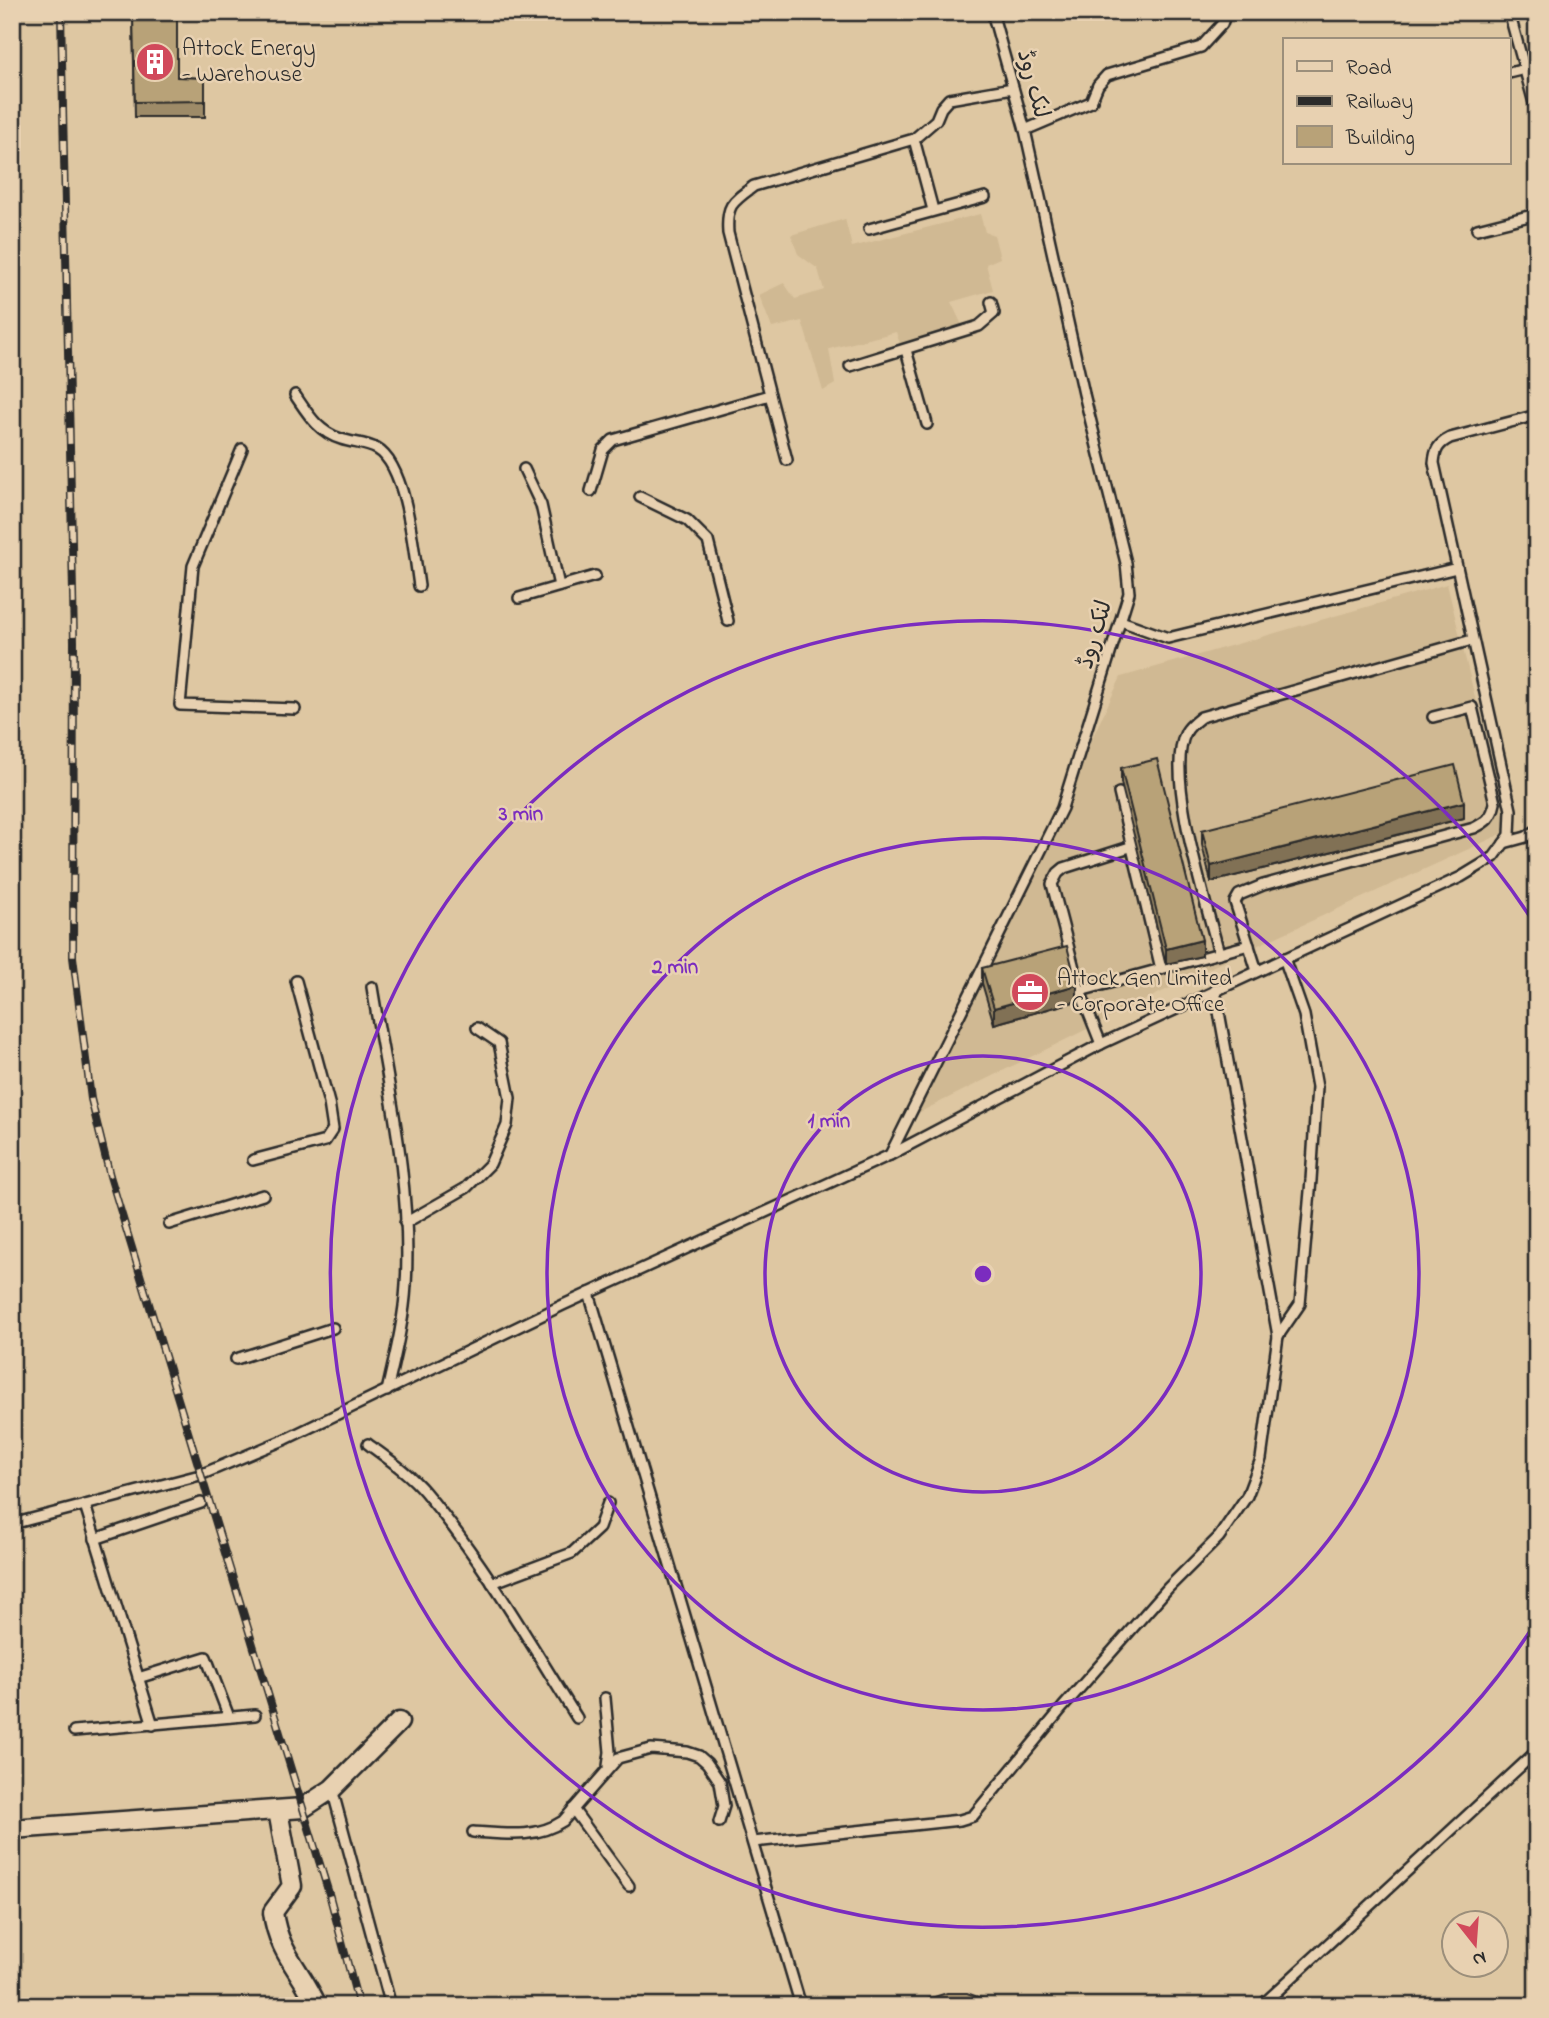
<svg xmlns="http://www.w3.org/2000/svg" width="1549" height="2018" font-family="'Indie Flower','Playpen Sans Arabic',sans-serif">
  <rect width="100%" height="100%" fill="#dec7a2"/>
  <filter id="ink" filterUnits="userSpaceOnUse"><feTurbulence type="fractalNoise" baseFrequency=".0143" numOctaves="2"/><feDisplacementMap in="SourceGraphic" scale="14" xChannelSelector="R" yChannelSelector="G"/><feConvolveMatrix kernelMatrix="1 2 1 2 8 2 1 2 1" color-interpolation-filters="sRGB"/></filter>
  <g filter="url(#ink)">
    <g fill="#d0b993">
      <path d="M980,214L985,232L994,235L1000,258L986,264L993,290L951,302L962,325L900,344L896,332L829,349L835,384L823,391L802,321L772,328L759,295L784,283L795,299L824,290L818,269L798,254L791,235L845,219L852,247Z"/>
      <path d="M1447,584L1508,831L1230,958L914,1115L1121,677Z"/>
    </g>
    <g fill="none" stroke-linecap="round" stroke-linejoin="round">
      <defs>
        <g id="lane">
          <path d="M1509,12L1537,114"/>
          <path d="M1509,73L1537,66"/>
          <path d="M1025,130L1091,102L1098,85L1107,75L1201,47L1222,24L1226,12"/>
          <path d="M914,139L933,210"/>
          <path d="M869,229L985,197"/>
          <path d="M1477,229L1537,214"/>
          <path d="M906,350L927,424"/>
          <path d="M850,366L979,326L994,313L991,302"/>
          <path d="M295,395C308,414 318,432 341,439C353,443 366,443 377,449C407,466 414,553 419,586"/>
          <path d="M242,449L193,566L180,705L295,709"/>
          <path d="M787,460L728,233C726,205 732,202 754,186L914,139L936,120L941,108L949,99L1013,88"/>
          <path d="M524,469L541,505L559,586"/>
          <path d="M591,491L603,450L613,440L770,395"/>
          <path d="M640,497L687,520L708,541L728,621"/>
          <path d="M519,598L595,576"/>
          <path d="M1121,621L1168,638L1457,568"/>
          <path d="M1119,793L1161,969"/>
          <path d="M1504,843L1526,837L1537,830"/>
          <path d="M1219,953C1207,906 1164,773 1186,732C1189,726 1196,721 1201,717L1472,640"/>
          <path d="M1257,971L1235,902L1239,895L1263,885L1474,828C1486,822 1492,818 1495,803L1472,707L1433,717"/>
          <path d="M372,987C388,1085 412,1185 406,1285C404,1320 395,1356 387,1391"/>
          <path d="M1080,991L1249,945"/>
          <path d="M1101,1044L1080,991L1052,884L1058,873L1064,868L1133,846"/>
          <path d="M890,1155L1062,808L1129,593L1126,563L1084,394L1025,130L992,12"/>
          <path d="M253,1160L325,1141L333,1129L329,1103L296,981"/>
          <path d="M405,1223L466,1188L490,1164L507,1125L510,1098L499,1043L477,1028"/>
          <path d="M169,1224L263,1195"/>
          <path d="M589,1293L801,2006"/>
          <path d="M1278,1336L1300,1304L1311,1180L1317,1087L1304,1015L1284,958"/>
          <path d="M236,1359L333,1328"/>
          <path d="M368,1444C388,1459 409,1473 425,1492C483,1561 529,1641 577,1718"/>
          <path d="M85,1505L153,1725"/>
          <path d="M12,1524L200,1475L286,1439L563,1305L890,1155L1101,1044L1461,877L1494,857L1510,835L1511,810L1434,463C1435,450 1438,444 1450,438L1537,415"/>
          <path d="M95,1539L201,1503"/>
          <path d="M492,1583L572,1553L599,1528L608,1503"/>
          <path d="M138,1678L206,1657L229,1717"/>
          <path d="M605,1698L610,1752L608,1766"/>
          <path d="M74,1731L255,1715"/>
          <path d="M332,1789L391,2006"/>
          <path d="M573,1809L629,1886"/>
          <path d="M473,1832C505,1834 536,1839 563,1821L618,1758L651,1749L687,1752L699,1756L707,1763L720,1782L724,1806L719,1822"/>
          <path d="M753,1842L960,1820L973,1816L1063,1707L1168,1588L1219,1537L1247,1496L1261,1459L1278,1336L1215,990"/>
          <path d="M1261,2006L1537,1751"/>
        </g>
        <g id="street">
          <path d="M278,1811L292,1886L273,1912C278,1953 302,1971 317,2006"/>
          <path d="M12,1829L303,1808L332,1789L399,1722"/>
        </g>
      </defs>
      <use href="#lane" stroke="#2b2b2b" stroke-width="14"/>
      <use href="#street" stroke="#2b2b2b" stroke-width="23"/>
      <use href="#lane" stroke="#e8d1b1" stroke-width="9"/>
      <use href="#street" stroke="#e8d1b1" stroke-width="18"/>
      <defs>
        <path id="rail" d="M61,12L74,641L73,957L91,1099L110,1176L330,1897L359,2006"/>
      </defs>
      <use href="#rail" stroke="#2b2b2b" stroke-width="8"/>
      <use href="#rail" stroke="#e8d1b1" stroke-width="5" stroke-dasharray="16" stroke-linecap="butt"/>
    </g>
    <g fill="#9e8b67" stroke="#2b2b2b" stroke-width="2">
      <path d="M133,15L177,77L205,78V117H135Z"/>
      <path d="M1121,768L1202,956L1166,964L1121,783Z"/>
      <path d="M1464,818L1211,882L1202,845V830Z"/>
      <path d="M982,968L1077,1001L994,1024L982,983Z"/>
    </g>
    <g fill="#817154" stroke="#2b2b2b" stroke-width="2">
      <path d="M1464,802V818L1211,882V866Z"/>
      <path d="M1202,940V956L1166,964V949Z"/>
      <path d="M1077,985V1001L994,1024V1008Z"/>
    </g>
    <g fill="#b8a278" stroke="#2b2b2b" stroke-width="2">
      <path d="M133,15H177V77L205,78V101L135,102Z"/>
      <path d="M1157,759L1202,940L1166,949L1121,768Z"/>
      <path d="M1455,765L1464,802L1211,866L1202,830Z"/>
      <path d="M1067,946L1077,985L994,1008L982,968Z"/>
      <path d="M947,1993H967L986,2000L994,2006H917L928,1999Z"/>
    </g>
  </g>
  <g fill="none" stroke="#7b2cbf" stroke-width="3.5">
    <circle cx="983" cy="1274" r="218"/>
    <circle cx="983" cy="1274" r="436"/>
    <path d="M1534 1625A653 653 0 1 1 1534 923"/>
  </g>
  <defs>
    <symbol id="building-disc" viewBox="-11 -11 22 22"><circle r="9.5" fill="#d1495b" stroke="#e8d1b1"/><path d="M-4-6H4V6H1V3H-1V6H-4ZM-2.5-4.3h1.7v1.8h-1.7ZM.8-4.3h1.7v1.8H.8ZM-2.5-1h1.7V.8h-1.7ZM.8-1h1.7V.8H.8Z" fill="#fff"/></symbol>
    <symbol id="office-disc" viewBox="-11 -11 22 22"><circle r="9.5" fill="#d1495b" stroke="#e8d1b1"/><path d="M-6-3h4V-5.5h4V-3h4V5H-6ZM-1-4.5V-3h2v-1.5ZM-6 0V1H6V0Z" fill="#fff"/></symbol>
  </defs>
  <g fill-rule="evenodd">
    <use href="#building-disc" x="133" y="40" width="44" height="44"/>
    <use href="#office-disc" x="1008" y="970" width="44" height="44"/>
  </g>
  <g text-anchor="middle" dominant-baseline="central" stroke-width="5" stroke-linejoin="round" paint-order="stroke">
    <g font-size="23" fill="#2b2b2b" stroke="#e8d1b1" text-anchor="start">
      <text x="182" y="49">Attock Energy<tspan x="182" dy="26">- Warehouse</tspan></text>
      <text x="1057" y="979">Attock Gen Limited<tspan x="1057" dy="26">- Corporate Office</tspan></text>
    </g>
    <g font-size="23" fill="#2b2b2b" stroke="#e8d1b1">
      <text transform="translate(1032 84) rotate(75)">لنک روڈ</text>
      <text transform="translate(1096 635) rotate(-73)">لنک روڈ</text>
    </g>
  </g>
  <circle cx="983" cy="1274" r="10" fill="#7b2cbf" stroke="#e8d1b1" stroke-width="3.5"/>
  <g font-size="21" text-anchor="middle" font-weight="bold" fill="#7b2cbf" stroke="#e8d1b1" stroke-width="5" stroke-linejoin="round" paint-order="stroke">
    <text x="521" y="820">3 min</text>
    <text x="675" y="973">2 min</text>
    <text x="829" y="1127">1 min</text>
  </g>
  <rect width="1549" height="2018" fill="none" stroke="#e8d1b1" stroke-width="42"/>
  <rect x="21" y="21" width="1507" height="1976" fill="none" stroke="#2b2b2b" stroke-width="2.5" filter="url(#ink)"/>
  <rect x="1283" y="38" width="228" height="126" fill="#e8d1b1" stroke="#9c8f7b" stroke-width="2"/>
  <rect x="1297" y="61" width="35" height="10" fill="#e8d1b1" stroke="#9c8f7b" stroke-width="2"/>
  <text x="1346" y="74" font-size="21" fill="#2b2b2b">Road</text>
  <rect x="1297" y="96" width="35" height="10" fill="#2b2b2b" stroke="#9c8f7b" stroke-width="2"/>
  <text x="1346" y="108" font-size="21" fill="#2b2b2b">Railway</text>
  <rect x="1297" y="126" width="35" height="21" fill="#b8a278" stroke="#9c8f7b" stroke-width="2"/>
  <text x="1346" y="144" font-size="21" fill="#2b2b2b">Building</text>
  <g transform="translate(1475 1944) rotate(163)"><circle r="33" fill="#e8d1b1" stroke="#9c8f7b" stroke-width="2"/>
  <path d="M0-5L12 26L0 18L-12 26Z" fill="#d1495b"/>
  <text y="-10" font-size="19" font-weight="bold" text-anchor="middle" fill="#2b2b2b">N</text>
  </g>
</svg>
